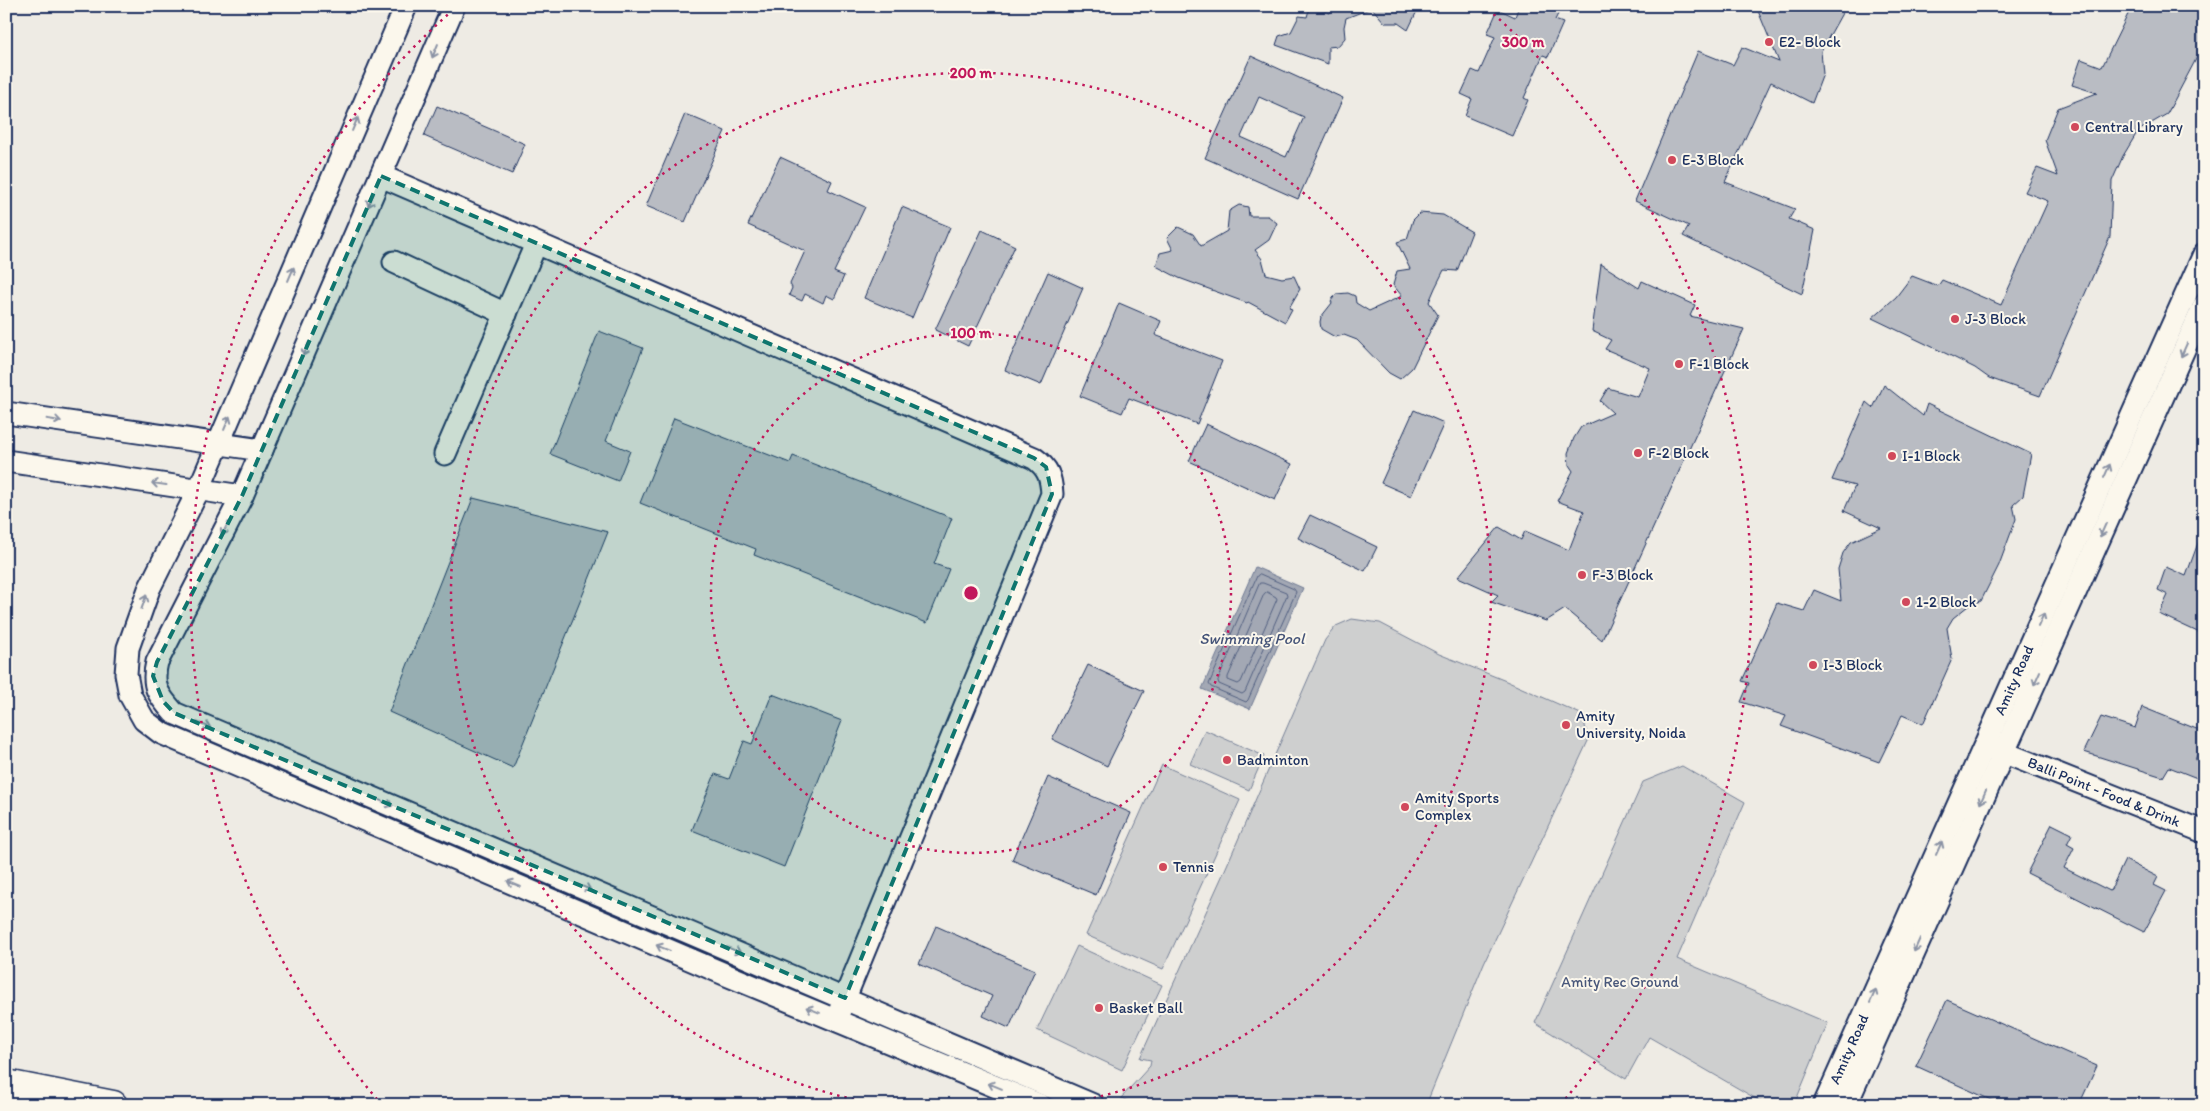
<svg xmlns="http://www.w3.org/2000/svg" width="2210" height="1111" font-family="Itim,sans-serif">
  <rect width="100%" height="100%" fill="#eeebe4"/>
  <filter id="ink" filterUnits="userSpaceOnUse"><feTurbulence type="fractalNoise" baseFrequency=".02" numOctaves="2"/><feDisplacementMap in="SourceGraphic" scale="10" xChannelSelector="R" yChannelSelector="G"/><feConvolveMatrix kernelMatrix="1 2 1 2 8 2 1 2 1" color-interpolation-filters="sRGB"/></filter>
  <g filter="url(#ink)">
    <g fill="#cecfcf" stroke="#747f96">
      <path d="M1352,619L1380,623L1439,654L1506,681L1583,715L1588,741L1484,963L1426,1105H1137L1121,1098L1150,1066L1151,1060L1140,1058L1224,872L1325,640L1336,626Z"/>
      <path d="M1205,730L1264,756L1249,790L1190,764Z"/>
      <path d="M1162,765L1240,800L1163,969L1086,935Z"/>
      <path d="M1682,766L1745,802L1677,959L1828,1023L1794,1105H1767L1649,1037L1626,1079L1535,1023L1643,782Z"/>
      <path d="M1077,946L1162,985L1122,1070L1037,1030Z"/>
    </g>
    <path fill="#a3a8b4" stroke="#6d7892" d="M1255,567L1303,588L1250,709L1202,689Z"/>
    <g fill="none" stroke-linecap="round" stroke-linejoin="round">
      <g stroke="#515f80" stroke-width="1">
        <path d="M1260,574L1294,589L1296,592L1248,700L1246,702L1211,687L1209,684L1257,576Z"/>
        <path d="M1260,583H1263L1286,592L1287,595L1245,692L1242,694L1219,684L1218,681Z"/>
        <path d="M1267,592L1276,597L1277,599L1241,682L1238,684L1228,680V677L1264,594Z"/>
      </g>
    </g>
    <g fill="#b9bcc3" stroke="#1b2f5e" fill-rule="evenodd">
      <path d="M1310,6L1330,13L1333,6H1406L1417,11L1408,30L1398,23H1385L1372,8L1346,18L1344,27L1345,38L1338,46L1328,47V64L1276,45L1279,36L1291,32L1299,16L1307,17Z"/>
      <path d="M1519,6H1562L1555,20L1563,23L1548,57L1543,55L1524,98L1528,100L1512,136L1465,116L1472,99L1461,94L1472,70L1479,73L1495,37L1487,34L1498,9L1515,17Z"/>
      <path d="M1756,6H1846L1821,51L1823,74L1812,103L1771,82L1725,182L1795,209L1789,219L1815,230L1802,294L1683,236L1689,226L1635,201L1698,51L1733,65L1742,47L1779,62Z"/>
      <path d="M2132,6H2204V44L2167,114L2138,131L2123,156L2112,181L2110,237L2040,396L1989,378L1975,368L1949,355L1872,318L1896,297L1912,276L1938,286L1942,280L2001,305L2048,201L2025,192L2037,168L2058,176L2045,140L2058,108L2097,93L2072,85L2081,59L2102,67Z"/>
      <path d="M1251,56L1343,98L1298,199L1205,158ZM1259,97L1304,117L1286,157L1241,137Z"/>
      <path d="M437,106L525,144L512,174L424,136Z"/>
      <path d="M685,114L725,131L685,222L646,206Z"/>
      <path d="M780,157L832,181L828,190L865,207L834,272L844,276L834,299L826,295L823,303L805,294L802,301L789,295L792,288L790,284L805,251L748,225Z"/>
      <path d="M1239,205L1248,207L1249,216H1268L1277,223L1269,240L1255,250L1262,259L1266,274L1282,278L1294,276L1300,289L1289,308L1292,309L1285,322L1248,302L1247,303L1179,278L1156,266L1160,253L1173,250L1167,238L1178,227L1193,234L1201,246L1227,231L1229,211Z"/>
      <path d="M902,207L950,227L912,318L864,298Z"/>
      <path d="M1420,213L1443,215L1472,232L1457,271L1444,270L1435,288L1429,302L1438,315L1412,368L1400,379L1389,373L1357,340L1344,335L1335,337L1321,329L1320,322L1321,317L1332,303L1331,301L1336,294L1348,293L1355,296L1356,303L1369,311L1402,296L1393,285L1397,271L1410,269L1397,242L1407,239L1413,220Z"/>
      <path d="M982,230L1015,246L968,346L935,330Z"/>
      <path d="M1601,264L1639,288L1642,281L1695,305L1690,316L1744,329L1602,640L1565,609L1546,621L1491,602L1498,595L1458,577L1499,527L1521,540L1525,531L1569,550L1584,511L1557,501L1573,471L1569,465L1568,453L1574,438L1581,427L1613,413L1600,401L1608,388L1638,397L1650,368L1605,349L1611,340L1592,331Z"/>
      <path d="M1048,272L1083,288L1041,385L1005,370Z"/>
      <path d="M1119,303L1161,321L1155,335L1222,361L1197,424L1129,398L1122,413L1080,396Z"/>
      <path d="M599,331L643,348L606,441L630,451L618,481L550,454Z"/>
      <path d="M1884,385L1923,416L1927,404L2031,454L2023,496L2013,505L2016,519L1999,565L1981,601L1968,606L1953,618L1947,628L1952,659L1923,724L1902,715L1879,762L1781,726L1786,716L1741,702L1749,683L1742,681L1777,603L1804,611L1814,590L1841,601L1838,569L1843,553L1851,542L1881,528L1844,511L1855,486L1832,480L1866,402L1873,408Z"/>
      <path d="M1414,410L1444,423L1411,496L1381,483Z"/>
      <path d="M674,418L790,463L793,456L952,518L934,564L949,569L927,623L754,555L756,549L640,503Z"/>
      <path d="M1206,424L1292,464L1275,500L1189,461Z"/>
      <path d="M473,498L608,532L513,768L389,712Z"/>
      <path d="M1310,515L1377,547L1365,571L1298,538Z"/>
      <path d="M2202,532H2204V635L2159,614L2168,595L2158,590L2166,567L2186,576Z"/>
      <path d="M1088,665L1144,691L1107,766L1052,739Z"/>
      <path d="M772,694L842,721L784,867L692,830L715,774L729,779L744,741L752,744Z"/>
      <path d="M2142,707L2204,732V738L2195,760L2204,764L2197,778L2169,767L2163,777L2084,752L2101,717L2135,728Z"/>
      <path d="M1048,777L1131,813L1096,895L1012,860Z"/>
      <path d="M2052,824L2072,834L2067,844L2074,848L2064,868L2110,891L2125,860L2158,877L2154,885L2166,891L2144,932L2027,873Z"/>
      <path d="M936,926L1035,970L1009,1028L983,1016L992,996L919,964Z"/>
      <path d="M1947,1000L2097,1066L2079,1105H2002L1916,1066Z"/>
    </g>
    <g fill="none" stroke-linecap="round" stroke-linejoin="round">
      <defs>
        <g id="minor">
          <path d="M406,6L199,489L149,589L128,648L126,674L130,695L144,720L161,733L729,976L1040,1105"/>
          <path d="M454,6L242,496L157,662C151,686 158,695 174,713L1093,1105"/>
          <path d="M381,176L1034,458C1048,468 1051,477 1052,494L840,1010"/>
          <path d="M394,262L506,314"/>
          <path d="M6,413L262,450"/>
          <path d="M445,454L536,244"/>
          <path d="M6,461L242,496"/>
          <path d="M1990,747L2204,832"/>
          <path d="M1824,1105L2204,254"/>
          <path d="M1846,1105L2204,305"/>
        </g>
        <path id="major" d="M6,1084L113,1105"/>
      </defs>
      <use href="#minor" stroke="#1b2f5e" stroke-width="25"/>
      <use href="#major" stroke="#1b2f5e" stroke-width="31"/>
      <use href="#minor" stroke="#fbf7ec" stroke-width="21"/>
      <use href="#major" stroke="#fbf7ec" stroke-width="28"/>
    </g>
    <defs><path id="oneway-shaft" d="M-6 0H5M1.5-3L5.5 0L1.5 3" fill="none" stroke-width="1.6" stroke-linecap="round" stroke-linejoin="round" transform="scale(1.25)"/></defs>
    <g stroke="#8b93a5">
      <use href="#oneway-shaft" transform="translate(435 51) rotate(113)"/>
      <use href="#oneway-shaft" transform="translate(355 124) rotate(-67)"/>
      <use href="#oneway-shaft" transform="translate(371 200) rotate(113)"/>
      <use href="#oneway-shaft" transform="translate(291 274) rotate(-67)"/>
      <use href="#oneway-shaft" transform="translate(306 349) rotate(113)"/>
      <use href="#oneway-shaft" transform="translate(2184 350) rotate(114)"/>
      <use href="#oneway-shaft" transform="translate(54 420) rotate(9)"/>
      <use href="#oneway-shaft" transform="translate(227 423) rotate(-67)"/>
      <use href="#oneway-shaft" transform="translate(2107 471) rotate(-66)"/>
      <use href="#oneway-shaft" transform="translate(159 484) rotate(-172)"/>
      <use href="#oneway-shaft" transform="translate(225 529) rotate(117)"/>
      <use href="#oneway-shaft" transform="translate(2103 530) rotate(114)"/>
      <use href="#oneway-shaft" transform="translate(144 602) rotate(-70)"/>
      <use href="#oneway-shaft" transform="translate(2041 620) rotate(-66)"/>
      <use href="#oneway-shaft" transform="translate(2037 678) rotate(114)"/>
      <use href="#oneway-shaft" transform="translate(204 725) rotate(23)"/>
      <use href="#oneway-shaft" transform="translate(1983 797) rotate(114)"/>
      <use href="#oneway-shaft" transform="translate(386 803) rotate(23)"/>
      <use href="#oneway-shaft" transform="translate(1939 848) rotate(-66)"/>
      <use href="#oneway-shaft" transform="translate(514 884) rotate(-157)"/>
      <use href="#oneway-shaft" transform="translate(584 887) rotate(23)"/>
      <use href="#oneway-shaft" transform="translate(1917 945) rotate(114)"/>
      <use href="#oneway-shaft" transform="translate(663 948) rotate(-157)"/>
      <use href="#oneway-shaft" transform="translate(734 950) rotate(23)"/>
      <use href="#oneway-shaft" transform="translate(1873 996) rotate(-66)"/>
      <use href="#oneway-shaft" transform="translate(813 1010) rotate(-158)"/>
      <use href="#oneway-shaft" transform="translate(995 1086) rotate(-158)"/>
    </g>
  </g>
  <path fill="#0f766e" fill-opacity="0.2" stroke="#0f766e" stroke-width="4" stroke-dasharray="10 6" stroke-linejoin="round" d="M381,176L1034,458L1046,467L1052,494L845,998L174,713L163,701L153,676L157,662L242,496Z"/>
  <g fill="none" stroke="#c2185b" stroke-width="2.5" stroke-dasharray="2.5 5">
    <circle cx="971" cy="593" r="260"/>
    <path d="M876 1104A520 520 0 1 1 1066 1104"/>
    <path d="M382 1105A780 780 0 0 1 454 9M1488 9A780 780 0 0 1 1560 1105"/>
  </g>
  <g fill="#d1495b" stroke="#fbf7ec" stroke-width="2">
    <circle cx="1769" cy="42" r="5"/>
    <circle cx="2075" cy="127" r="5"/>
    <circle cx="1672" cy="160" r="5"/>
    <circle cx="1955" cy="319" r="5"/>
    <circle cx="1679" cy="364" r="5"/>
    <circle cx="1638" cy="453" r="5"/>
    <circle cx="1892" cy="456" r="5"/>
    <circle cx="1582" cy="575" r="5"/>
    <circle cx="1906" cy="602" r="5"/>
    <circle cx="1813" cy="665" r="5"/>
    <circle cx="1566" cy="725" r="5"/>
    <circle cx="1227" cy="760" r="5"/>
    <circle cx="1405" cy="807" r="5"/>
    <circle cx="1163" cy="867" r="5"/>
    <circle cx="1099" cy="1008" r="5"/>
  </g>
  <g text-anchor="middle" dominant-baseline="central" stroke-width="4" stroke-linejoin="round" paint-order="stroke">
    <g font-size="15" fill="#1b2f5e" stroke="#fbf7ec" text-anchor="start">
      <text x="1779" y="42">E2- Block</text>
      <text x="2085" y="127">Central Library</text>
      <text x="1682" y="160">E-3 Block</text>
      <text x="1965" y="319">J-3 Block</text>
      <text x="1689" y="364">F-1 Block</text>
      <text x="1648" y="453">F-2 Block</text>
      <text x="1902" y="456">I-1 Block</text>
      <text x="1592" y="575">F-3 Block</text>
      <text x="1916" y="602">1-2 Block</text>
      <text x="1823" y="665">I-3 Block</text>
      <text x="1576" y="716">Amity<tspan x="1576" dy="17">University, Noida</tspan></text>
      <text x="1237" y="760">Badminton</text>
      <text x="1415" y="798">Amity Sports<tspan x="1415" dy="17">Complex</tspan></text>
      <text x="1173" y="867">Tennis</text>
      <text x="1109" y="1008">Basket Ball</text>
    </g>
    <g font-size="15" fill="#1b2f5e" stroke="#fbf7ec">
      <text transform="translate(2014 680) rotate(-66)">Amity Road</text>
      <text transform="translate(2104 792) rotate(22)">Balli Point - Food &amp; Drink</text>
      <text transform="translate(1849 1049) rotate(-66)">Amity Road</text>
    </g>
    <g font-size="15" fill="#48577a" stroke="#fbf7ec">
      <text x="1620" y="982">Amity Rec Ground</text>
    </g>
    <g font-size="16" font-style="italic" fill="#445378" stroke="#fbf7ec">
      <text x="1252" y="638">Swimming Pool</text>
    </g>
  </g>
  <circle cx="971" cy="593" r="8" fill="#c2185b" stroke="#fbf7ec" stroke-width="2.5"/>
  <g font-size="15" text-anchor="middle" font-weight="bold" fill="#c2185b" stroke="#fbf7ec" stroke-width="4" stroke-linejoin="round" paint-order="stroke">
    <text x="1523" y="47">300 m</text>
    <text x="971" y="78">200 m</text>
    <text x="971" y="338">100 m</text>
  </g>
  <rect width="2210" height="1111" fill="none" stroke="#fbf7ec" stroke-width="25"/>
  <rect x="12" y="12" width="2185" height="1086" fill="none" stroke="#1b2f5e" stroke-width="2" filter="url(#ink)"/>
</svg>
